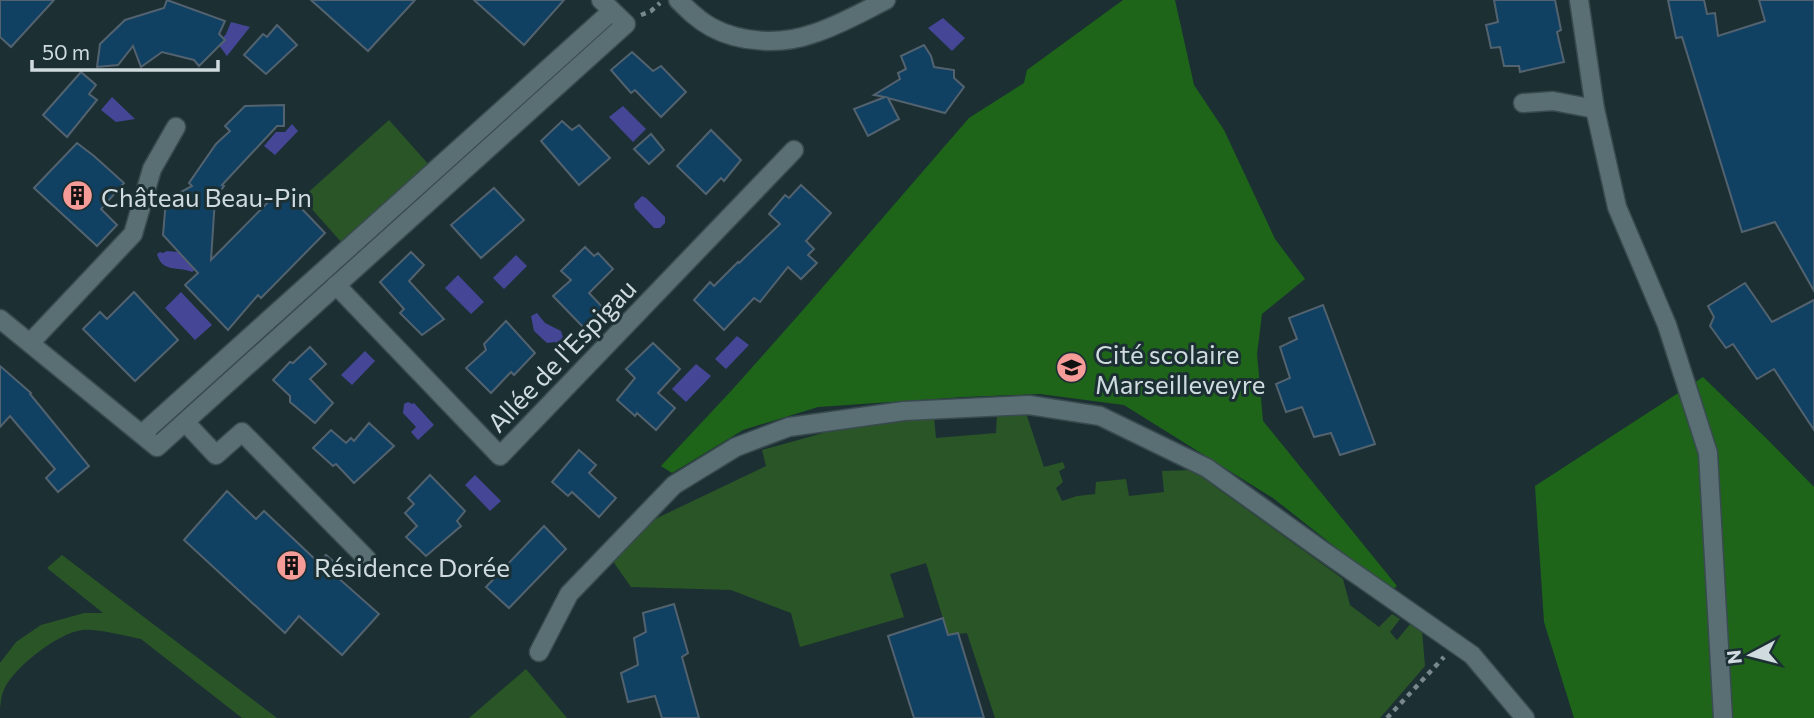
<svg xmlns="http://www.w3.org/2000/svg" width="1814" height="718" font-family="Commissioner,sans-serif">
  <rect width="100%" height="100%" fill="#1c3034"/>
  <g fill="#2a5526">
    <path d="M389,120L430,166L343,244L302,198Z"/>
    <path d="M997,413H1026L1044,467L1063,462L1065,468L1059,471L1063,482L1056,488L1062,501L1077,496L1095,494L1096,482L1126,479L1129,496L1164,492L1162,471L1192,470L1343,579L1350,605L1379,627L1392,614L1400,619L1390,632L1397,640L1411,623L1422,631L1425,666L1380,718H995L967,633L948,635L926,563L890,574L904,617L800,647L791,613L731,590L631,587L612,560L651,521L766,466L762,450L827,432L934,417L936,438L996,433Z"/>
    <path d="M62,555L277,718H242L141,639C128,636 94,628 82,630C58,633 11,669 3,692C1,697 1,702 0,708V663L16,642L41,625L84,613H103L47,568Z"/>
    <path d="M526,669L567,718H469Z"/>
  </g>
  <g fill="#1e6519">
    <path d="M1123,0H1175L1194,85L1224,130L1275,239L1305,279L1262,314L1257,354L1263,421L1397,586L1391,591L1273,498L1124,405L1040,394L963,397L818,407L743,430L672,473L661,466L732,390L803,310L969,118L1024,83L1027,70Z"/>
    <path d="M1703,377L1767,439L1814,487V718H1574L1544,622L1535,486Z"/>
  </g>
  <g fill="#454696">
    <path d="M943,18L965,38L952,51L928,28Z"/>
    <path d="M231,22L250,27L227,56L218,44L226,34Z"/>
    <path d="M112,97L135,119L116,122L101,110Z"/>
    <path d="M623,106L646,129L633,142L609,117Z"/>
    <path d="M292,124L298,131L275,155L264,146L276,132H285Z"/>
    <path d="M642,196L646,198L665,217V223L660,228H654L635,208L634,204Z"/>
    <path d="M167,251L189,253L198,267L192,272C178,266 162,273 157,254L160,252L163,253Z"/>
    <path d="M516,255L527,266L504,289L493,278Z"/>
    <path d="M458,275L484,302L471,314L445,288Z"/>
    <path d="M181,292L212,325L195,340L165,308Z"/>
    <path d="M537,313L545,323L561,331L563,337L560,344L555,342L547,343L534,331L531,316Z"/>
    <path d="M737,336L749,345L726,369L715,359Z"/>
    <path d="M365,351L375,361L352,385L341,375Z"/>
    <path d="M696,364L711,376L686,402L672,389Z"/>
    <path d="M408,402L412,404L414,403L434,425L418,440L411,432L416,427L403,413L404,404Z"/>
    <path d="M475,475L501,501L490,511L465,485Z"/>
  </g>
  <g fill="#104062" stroke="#53626f" stroke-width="2">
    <path d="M0,0H54L11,47L0,37Z"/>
    <path d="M167,0L225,21L219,34L225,40L199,66L194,60L162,52L141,67L133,46L118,65L97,67L100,44L125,20L164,8Z"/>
    <path d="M311,0H415L368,51Z"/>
    <path d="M474,0H564L524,45Z"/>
    <path d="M1494,0H1555L1561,30L1557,32L1564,62L1520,72L1519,66H1504L1500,47L1491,48L1486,25L1498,22Z"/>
    <path d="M1668,0H1704L1707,14L1715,13L1718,36L1765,21L1759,0H1814V291L1775,222L1742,232L1682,37L1676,38Z"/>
    <path d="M277,25L297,45L266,74L244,55L263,34L267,37Z"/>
    <path d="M924,45L931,56L934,67L954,70V78L964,87L945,113L888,98L899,119L868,136L854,109L885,97L874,95L900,79L898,73L906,69L901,56Z"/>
    <path d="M632,52L653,71L661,66L686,92L661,117L635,90L631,93L611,70Z"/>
    <path d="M81,72L96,85L89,94L97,100L67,137L43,115Z"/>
    <path d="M284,105V126H277L222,185L224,186L215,198L211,260L282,188L325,233L261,298L258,295L228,330L185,285L198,273L163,235L166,200L192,186L189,183L216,144L230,131L225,126L245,106Z"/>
    <path d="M562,121L572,130L579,125L610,158L579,185L541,141Z"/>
    <path d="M711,130L741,160L724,181L721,178L706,194L677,166Z"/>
    <path d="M651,134L664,150L649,164L634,149Z"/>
    <path d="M77,143L94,156L124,183L101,209L117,225L97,246L34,188Z"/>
    <path d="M801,185L831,213L806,241L814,249L808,255L817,263L801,279L788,267L760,302L754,298L724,330L694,300L710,282L714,286L738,262L739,263L780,224L769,214L785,195L789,198Z"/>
    <path d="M494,188L524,220L481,258L451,225Z"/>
    <path d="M585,247L594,256L598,253L613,269L589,293L606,311L586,330L553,296L571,280L561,271Z"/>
    <path d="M411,252L424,265L409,281L444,319L422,335L400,313L404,309L380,282Z"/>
    <path d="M1745,283L1772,322L1814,300V430L1774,369L1757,379L1733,344L1726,348L1710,326L1714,317L1708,306Z"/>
    <path d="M134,292L178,340L135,381L83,329L100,312L107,319Z"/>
    <path d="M1323,305L1375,444L1340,455L1331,433L1314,437L1302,407L1286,412L1276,384L1290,378L1280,347L1297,339L1289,318Z"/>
    <path d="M506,321L535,353L514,375L511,372L491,393L466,368L486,350L484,344Z"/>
    <path d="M653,343L680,369L658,393L675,408L656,430L637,413L635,416L617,400L635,378L626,369Z"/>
    <path d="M310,347L326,364L310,379L333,403L315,423L290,402V396L273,380L290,362L293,363Z"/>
    <path d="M0,366L31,393L30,394L89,466L58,492L46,478L55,469L10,416L0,427Z"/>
    <path d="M369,423L394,446L354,483L336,464L333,466L313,448L331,430L346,443L351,438L354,441Z"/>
    <path d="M579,450L596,465L589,473L616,498L599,517L572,492L568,496L552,482Z"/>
    <path d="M430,475L465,511L457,521L461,526L426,556L406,537L417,526L405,513L414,504L408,498Z"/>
    <path d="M227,491L256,519L264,511L319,563L326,555L342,569L336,576L379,614L342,655L299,616L285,633L184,540Z"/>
    <path d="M544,526L566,549L509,608L486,587Z"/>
    <path d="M674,604L688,653L682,657L699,718H662L655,696L628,702L621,673L638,665L634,638L646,632L643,613Z"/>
    <path d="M943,618L948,635L958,633L984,718H914L888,636Z"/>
  </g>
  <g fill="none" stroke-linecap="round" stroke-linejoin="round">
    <defs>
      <g id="minor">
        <path d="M678,0C688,10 698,20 711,27C740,43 781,45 812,34C838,26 862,12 886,0"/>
        <path d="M1579,0L1595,109L1617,207L1667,325L1708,453L1723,718"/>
        <path d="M1523,103L1553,101L1595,109"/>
        <path d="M336,285L500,456L794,150"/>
        <path d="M0,319L157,447L626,24L601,0"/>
        <path d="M30,343L133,234L152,169L176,127"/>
        <path d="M185,422L216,455L242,432L367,559"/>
        <path d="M142,434L612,11"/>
        <path d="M539,652L569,594L674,485L736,447L789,427L904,411L1029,405L1100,416L1207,468L1323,551L1472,655L1525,718"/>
      </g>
    </defs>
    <use href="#minor" stroke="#394b4e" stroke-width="21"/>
    <g stroke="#79888c" stroke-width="4.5" stroke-dasharray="5 5" stroke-linecap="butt">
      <path d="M641,15L651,11L660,3"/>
      <path d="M1387,718L1444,657"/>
    </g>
    <use href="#minor" stroke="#596f74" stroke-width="18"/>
  </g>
  <defs>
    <symbol id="building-disc" viewBox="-11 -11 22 22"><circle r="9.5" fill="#f59b98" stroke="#1c3034"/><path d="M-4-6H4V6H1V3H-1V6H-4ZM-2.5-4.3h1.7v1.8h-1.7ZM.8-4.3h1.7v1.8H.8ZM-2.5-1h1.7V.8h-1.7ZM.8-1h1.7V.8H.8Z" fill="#111"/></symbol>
    <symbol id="school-disc" viewBox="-11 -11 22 22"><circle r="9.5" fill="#f59b98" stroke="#1c3034"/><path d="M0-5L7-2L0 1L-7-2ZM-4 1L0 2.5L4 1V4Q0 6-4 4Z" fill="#111"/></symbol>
  </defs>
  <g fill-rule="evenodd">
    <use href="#building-disc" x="60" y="178" width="35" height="35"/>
    <use href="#school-disc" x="1054" y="350" width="35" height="35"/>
    <use href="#building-disc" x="274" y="548" width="35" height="35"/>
  </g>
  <g text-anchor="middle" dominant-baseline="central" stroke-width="6" stroke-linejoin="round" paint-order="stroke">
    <g font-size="26" fill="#cfdbde" stroke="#1c3034" text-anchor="start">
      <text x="101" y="196">Château Beau-Pin</text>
      <text x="1095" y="353">Cité scolaire<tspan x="1095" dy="30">Marseilleveyre</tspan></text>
      <text x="314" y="566">Résidence Dorée</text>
    </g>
    <g font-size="26" fill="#cfdbde" stroke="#1c3034">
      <text transform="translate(561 355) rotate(-46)">Allée de l'Espigau</text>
    </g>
  </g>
  <g transform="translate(1751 655) rotate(263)" stroke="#1c3034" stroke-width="5" paint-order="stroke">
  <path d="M0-5L12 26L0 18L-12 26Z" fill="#cfdbde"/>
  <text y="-10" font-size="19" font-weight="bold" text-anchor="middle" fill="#cfdbde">N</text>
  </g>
  <path d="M32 60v10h186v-10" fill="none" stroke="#cfdbde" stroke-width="3.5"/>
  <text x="42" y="60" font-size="21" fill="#cfdbde" stroke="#1c3034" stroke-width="5" paint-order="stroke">50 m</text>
</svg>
